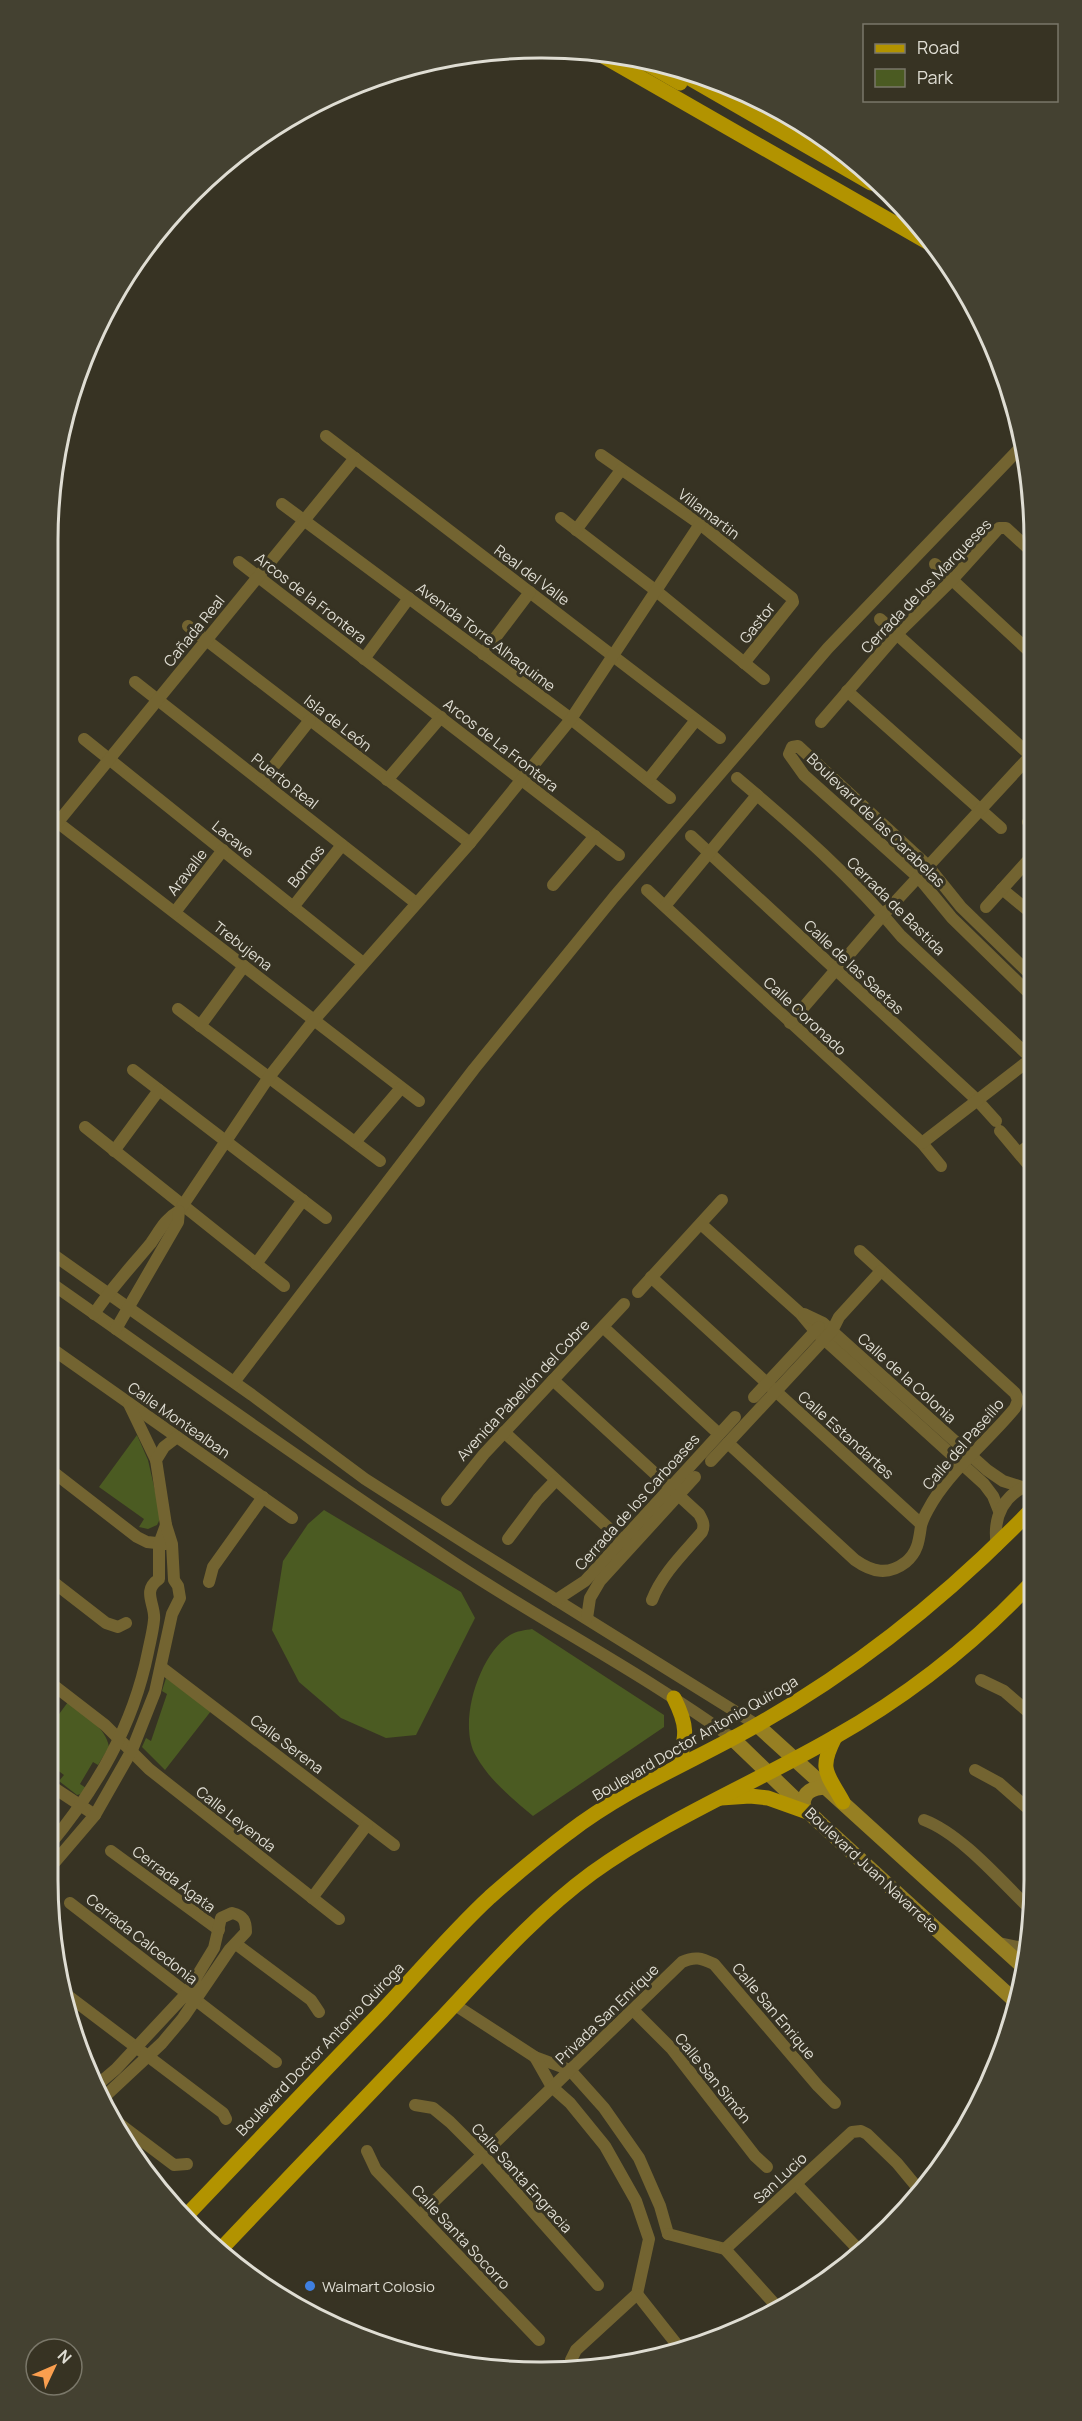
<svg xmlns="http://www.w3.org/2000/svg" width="1082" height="2421" font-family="Manrope,sans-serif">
  <rect width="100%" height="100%" fill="#373323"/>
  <g fill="#4b5b22">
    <path d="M137,1435L148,1460L161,1517L157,1525L148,1529L139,1527L144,1519L99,1487Z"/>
    <path d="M324,1510L461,1592L475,1618L416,1735L386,1738L341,1718L299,1682L272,1630L283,1561L308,1524Z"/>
    <path d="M532,1629L664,1715V1727L533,1816C512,1798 490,1781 476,1756C457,1724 479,1654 510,1635C516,1631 526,1630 532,1629Z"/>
    <path d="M166,1678L211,1711L165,1770L142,1747L146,1738L151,1741L167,1694L162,1691Z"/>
    <path d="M68,1702C83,1714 106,1727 109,1747L98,1765L93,1762L80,1784L86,1788L81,1794L77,1795L59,1781L64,1775L48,1763V1729Z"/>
  </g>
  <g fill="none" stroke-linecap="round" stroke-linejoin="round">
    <g stroke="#736431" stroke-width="12">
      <path d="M326,436L720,738"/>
      <path d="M601,455L700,524L792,598L793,602L744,663"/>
      <path d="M282,504L566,715L670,798"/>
      <path d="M561,518L655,590L764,679"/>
      <path d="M576,530L621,470"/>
      <path d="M239,562L619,855"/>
      <path d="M935,564L1030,652"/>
      <path d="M880,619L1031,756"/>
      <path d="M188,626L470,843"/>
      <path d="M483,654L530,592"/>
      <path d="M364,659L409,598"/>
      <path d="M135,682L416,903"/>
      <path d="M847,691L1001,828"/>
      <path d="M821,722L897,634L952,580L999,528H1006L1030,550"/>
      <path d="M84,739L363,963"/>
      <path d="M737,778C795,827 853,878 901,936L1031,1058"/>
      <path d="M387,780L441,717"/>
      <path d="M648,780L696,720"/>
      <path d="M262,781L310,720"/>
      <path d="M48,815L419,1101"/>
      <path d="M58,822L355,458"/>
      <path d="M1028,822L1031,824"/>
      <path d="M691,836L977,1100L996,1121"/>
      <path d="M553,885L595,836"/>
      <path d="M1002,889L1031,913"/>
      <path d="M647,890L922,1143L941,1166"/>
      <path d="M665,906L757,795"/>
      <path d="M293,907L342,845"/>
      <path d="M986,907L1031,857"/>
      <path d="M175,912L223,850"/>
      <path d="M1031,975L961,907L928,866L798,746L792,747L789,754L804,775L919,878L952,918L1031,995"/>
      <path d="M178,1009L380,1161"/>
      <path d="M790,1023L883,915L1031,755"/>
      <path d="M200,1026L244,966"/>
      <path d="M133,1070L326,1218"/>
      <path d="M85,1127L284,1286"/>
      <path d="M1000,1131L1032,1169"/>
      <path d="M355,1142L401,1088"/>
      <path d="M922,1143L1032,1058"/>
      <path d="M114,1151L159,1090"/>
      <path d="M1019,1153L1032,1143"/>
      <path d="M701,1224L800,1313L815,1331L984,1484L993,1496L999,1511"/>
      <path d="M48,1251L252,1395L365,1479L473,1548L757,1725"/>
      <path d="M256,1264L303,1200"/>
      <path d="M651,1277L921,1524"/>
      <path d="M48,1281C185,1377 320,1474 459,1566C549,1625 645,1675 732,1738"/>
      <path d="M638,1292L722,1200"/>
      <path d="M94,1314C111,1288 132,1266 151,1243C160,1230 165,1219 179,1211L269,1077L314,1020L470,843L571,719L700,524"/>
      <path d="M804,1314L823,1323L987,1470L1003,1481L1022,1487"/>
      <path d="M603,1327L719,1434"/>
      <path d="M116,1329L178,1222L179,1211"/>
      <path d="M48,1346L292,1518"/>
      <path d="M553,1380L699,1514C703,1521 705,1525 702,1532C683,1554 662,1574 652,1600"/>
      <path d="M234,1382L474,1069L614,897L828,648L1022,446"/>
      <path d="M754,1397L819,1327"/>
      <path d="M129,1404L156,1460"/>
      <path d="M504,1432L627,1545"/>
      <path d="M728,1443L855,1560C872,1572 888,1576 906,1562C918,1552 919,1540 921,1526C923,1517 929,1508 933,1501C956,1465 989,1440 1015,1408L1018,1400L1015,1393L860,1251"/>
      <path d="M711,1461L832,1331L839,1317L881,1271"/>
      <path d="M48,1468L137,1537L147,1542L166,1544"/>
      <path d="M447,1500L484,1454L624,1304"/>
      <path d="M508,1539L538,1499L556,1480"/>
      <path d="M997,1546C992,1517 1004,1492 1033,1484"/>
      <path d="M48,1578L106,1623L118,1627L126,1623"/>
      <path d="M209,1582L213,1567L263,1497"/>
      <path d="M556,1600L585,1581L735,1417"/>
      <path d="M587,1618L590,1598L600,1581L695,1477"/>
      <path d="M161,1667L394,1845"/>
      <path d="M981,1680L1004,1691L1034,1717"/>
      <path d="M48,1681L105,1725L149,1769L339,1919"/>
      <path d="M975,1770L999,1783L1034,1814"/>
      <path d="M48,1784L95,1815"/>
      <path d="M924,1820C961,1834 1000,1880 1029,1908"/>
      <path d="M48,1847C96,1789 133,1727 148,1652C150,1642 153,1631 154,1620C156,1605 141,1591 159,1579V1544L166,1525"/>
      <path d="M111,1851L219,1930"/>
      <path d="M48,1870L95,1815L132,1750L155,1692L172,1614L180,1598L178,1586L174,1580L172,1544L166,1525L156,1460L164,1447L177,1437"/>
      <path d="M312,1898L367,1825"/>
      <path d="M70,1903L276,2062"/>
      <path d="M998,1943L1023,1948"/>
      <path d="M236,1944L311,2000L319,2012"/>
      <path d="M67,1995L223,2113L226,2119"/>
      <path d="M455,2005L535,2057L570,2070L604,2108L639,2158L660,2206L668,2234"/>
      <path d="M633,2010L672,2049L755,2156L767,2167"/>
      <path d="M535,2057L552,2087L570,2103L605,2146L636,2201L649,2239L637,2294L576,2350L571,2360L575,2368"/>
      <path d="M96,2086L116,2069L186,1994L214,1948L221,1918L232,1913C244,1916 246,1921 246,1932L230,1949L183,2018L162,2043L102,2099"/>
      <path d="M415,2105L433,2108L450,2122L482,2154L598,2285"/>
      <path d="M109,2116L174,2165L187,2164"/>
      <path d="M367,2151L376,2170L539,2340"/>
      <path d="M797,2185L858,2249"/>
      <path d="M420,2215L682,1962C695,1956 701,1958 714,1964L818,2086L835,2103"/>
      <path d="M668,2234L725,2249"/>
      <path d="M725,2249L852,2132L861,2131L867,2134L897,2163L921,2192"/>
      <path d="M725,2249L780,2310"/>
      <path d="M637,2294L682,2351"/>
    </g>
    <g stroke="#967f23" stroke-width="15">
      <path d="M757,1725L1020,1964"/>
      <path d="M732,1738L819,1822L1014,2000"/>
      <path d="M803,1806C803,1791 813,1788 825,1787"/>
    </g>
    <g stroke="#b29300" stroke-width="15">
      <path d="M596,52L936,247"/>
      <path d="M642,61L680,83"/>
      <path d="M672,68L871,183"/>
      <path d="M674,1698C688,1726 687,1735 678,1765"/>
      <path d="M835,1737C818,1770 827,1773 843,1802"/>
      <path d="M721,1798L750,1796L768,1798L810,1813"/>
      <path d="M185,2217C251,2148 316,2079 382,2011C418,1973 452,1932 490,1897C515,1875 541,1853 568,1833C626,1788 694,1761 757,1725C860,1667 951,1593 1033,1508"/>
      <path d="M222,2248C294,2172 367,2096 439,2021C487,1970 536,1914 592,1873C667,1819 753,1784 833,1738C906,1697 976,1642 1033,1581"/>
    </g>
  </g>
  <circle fill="#3f7fe0" stroke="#373323" stroke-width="2" cx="310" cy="2286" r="6"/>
  <g text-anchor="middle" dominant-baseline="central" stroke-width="6" stroke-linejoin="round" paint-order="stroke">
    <g font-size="15" fill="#dfddd3" stroke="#373323">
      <text transform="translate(709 514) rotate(37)">Villamartin</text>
      <text transform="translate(532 575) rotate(37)">Real del Valle</text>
      <text transform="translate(926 586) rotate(-46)">Cerrada de los Marqueses</text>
      <text transform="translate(311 598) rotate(38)">Arcos de la Frontera</text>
      <text transform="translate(757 623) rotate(-52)">Gastor</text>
      <text transform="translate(194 631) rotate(-51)">Cañada Real</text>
      <text transform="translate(486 637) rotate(37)">Avenida Torre Alhaquime</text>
      <text transform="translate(338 723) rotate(38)">Isla de León</text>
      <text transform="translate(501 745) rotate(38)">Arcos de La Frontera</text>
      <text transform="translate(285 781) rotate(38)">Puerto Real</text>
      <text transform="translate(876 820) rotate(44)">Boulevard de las Carabelas</text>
      <text transform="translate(233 839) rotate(39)">Lacave</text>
      <text transform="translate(306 866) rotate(-52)">Bornos</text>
      <text transform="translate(187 872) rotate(-52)">Aravalle</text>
      <text transform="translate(896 906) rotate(45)">Cerrada de Bastida</text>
      <text transform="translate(243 946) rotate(38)">Trebujena</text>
      <text transform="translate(854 967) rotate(43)">Calle de las Saetas</text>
      <text transform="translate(805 1016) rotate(43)">Calle Coronado</text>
      <text transform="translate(907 1378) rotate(42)">Calle de la Colonia</text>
      <text transform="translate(523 1390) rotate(-47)">Avenida Pabellón del Cobre</text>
      <text transform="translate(179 1420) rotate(35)">Calle Montealban</text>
      <text transform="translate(846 1435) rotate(42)">Calle Estandartes</text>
      <text transform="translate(963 1444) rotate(-49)">Calle del Paseíllo</text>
      <text transform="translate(637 1502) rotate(-48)">Cerrada de los Carboases</text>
      <text transform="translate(695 1738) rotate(-30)">Boulevard Doctor Antonio Quiroga</text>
      <text transform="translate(287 1744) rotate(37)">Calle Serena</text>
      <text transform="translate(236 1819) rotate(38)">Calle Leyenda</text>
      <text transform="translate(872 1870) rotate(43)">Boulevard Juan Navarrete</text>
      <text transform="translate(174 1879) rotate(37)">Cerrada Ágata</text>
      <text transform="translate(142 1939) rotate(38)">Cerrada Calcedonia</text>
      <text transform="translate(774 2011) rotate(50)">Calle San Enrique</text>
      <text transform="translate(607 2014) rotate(-44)">Privada San Enrique</text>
      <text transform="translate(320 2049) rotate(-46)">Boulevard Doctor Antonio Quiroga</text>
      <text transform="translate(713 2078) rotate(51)">Calle San Simón</text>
      <text transform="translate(522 2178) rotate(48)">Calle Santa Engracia</text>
      <text transform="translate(780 2178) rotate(-43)">San Lucio</text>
      <text transform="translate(461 2237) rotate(47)">Calle Santa Socorro</text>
    </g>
    <g font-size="15" fill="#dfddd3" stroke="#373323" text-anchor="start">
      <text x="322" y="2286">Walmart Colosio</text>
    </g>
  </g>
  <path d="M0 0H1082V2421H0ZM540 58H542A482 482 0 0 1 1024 540V1880A482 482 0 0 1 542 2362H540A482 482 0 0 1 58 1880V540A482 482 0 0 1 540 58Z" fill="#444131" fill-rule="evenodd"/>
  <path fill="none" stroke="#dfddd3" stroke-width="3" d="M540 58H542A482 482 0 0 1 1024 540V1880A482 482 0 0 1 542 2362H540A482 482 0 0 1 58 1880V540A482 482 0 0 1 540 58Z"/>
  <rect x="863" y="24" width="195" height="78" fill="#373323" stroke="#7a7769" stroke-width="1.5"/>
  <rect x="875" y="44" width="30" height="9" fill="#b29300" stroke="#7a7769" stroke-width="1.5"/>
  <text x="917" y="54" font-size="18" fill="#dfddd3">Road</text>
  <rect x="875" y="69" width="30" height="18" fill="#4b5b22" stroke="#7a7769" stroke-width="1.5"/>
  <text x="917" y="84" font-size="18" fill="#dfddd3">Park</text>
  <g transform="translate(54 2367) rotate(46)"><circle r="28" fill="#373323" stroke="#7a7769" stroke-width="1.5"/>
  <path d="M0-4.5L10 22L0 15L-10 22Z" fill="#fa9f4f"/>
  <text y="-9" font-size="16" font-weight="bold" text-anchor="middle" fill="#dfddd3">N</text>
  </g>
</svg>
